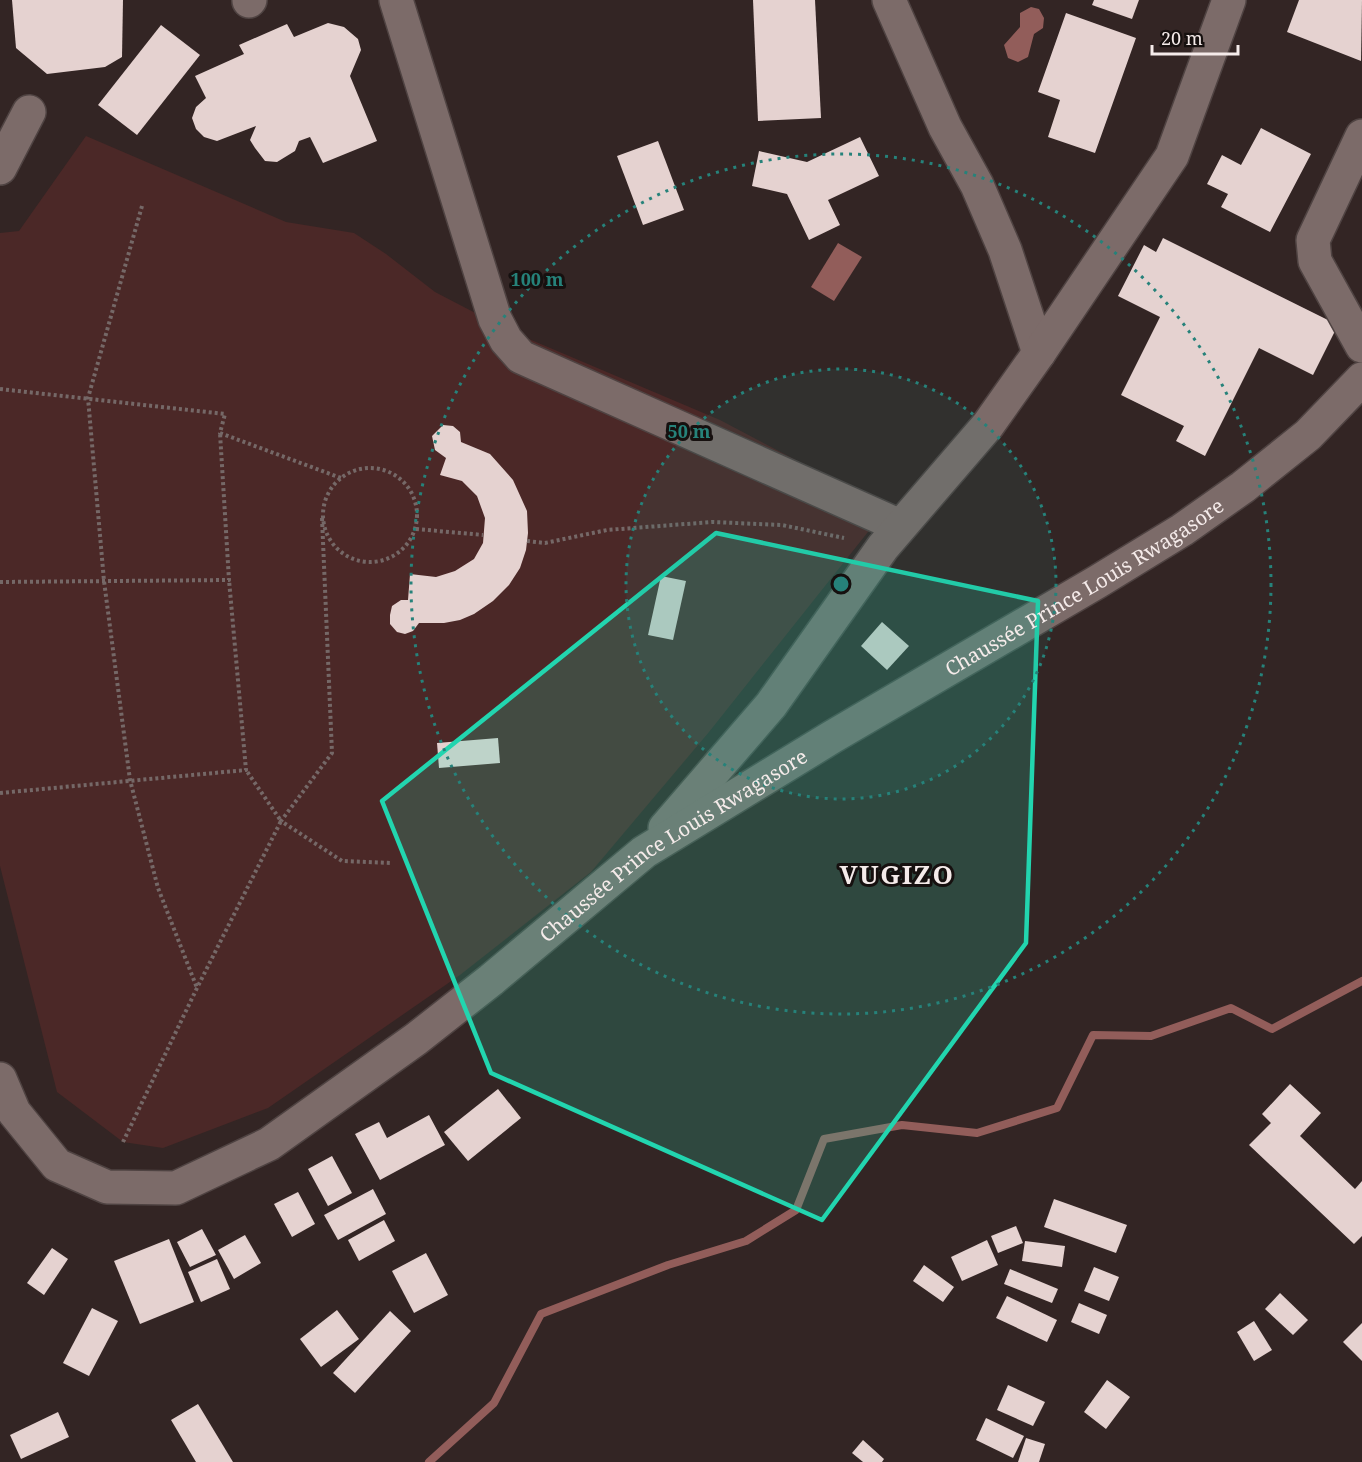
<svg xmlns="http://www.w3.org/2000/svg" width="1362" height="1462" font-family="'Noto Serif',serif">
  <rect width="100%" height="100%" fill="#332524"/>
  <path fill="#4b2827" d="M86,136L286,222L354,233L386,254L435,292L510,331L720,420L887,508L709,732L591,872L460,975L268,1108L163,1148L123,1142L57,1092L0,866V233L19,231Z"/>
  <g fill="#925d5a">
    <path d="M1031,7L1039,9L1044,18L1043,28L1034,34L1028,57L1018,62L1008,58L1004,45L1020,27V13Z"/>
    <path d="M838,243L862,257L834,301L811,287Z"/>
  </g>
  <g fill="none" stroke-linecap="round" stroke-linejoin="round">
    <path stroke="#925d5a" stroke-width="8" d="M429,1462L494,1403L541,1314L668,1265L746,1241L796,1210L824,1139L902,1125L977,1133L1057,1108L1093,1035L1151,1036L1231,1008L1272,1029L1362,981"/>
  </g>
  <g fill="#e5d2d0">
    <path d="M12,0H123L122,57L105,67L47,74L16,48Z"/>
    <path d="M753,0H815L821,118L758,121Z"/>
    <path d="M1094,0H1139L1132,19L1092,5Z"/>
    <path d="M1299,0H1362L1361,61L1287,32Z"/>
    <path d="M1066,13L1136,38L1095,153L1048,137L1060,100L1038,92Z"/>
    <path d="M328,23L344,27L358,39L361,50L350,76L377,141L323,163L310,137L299,141L295,151L277,162L265,161L255,148L250,140L256,126L217,141L204,137L196,129L192,118L196,107L206,98L195,76L244,54L239,45L287,24L294,37Z"/>
    <path d="M161,25L200,55L137,135L98,105Z"/>
    <path d="M1261,128L1311,154L1270,232L1221,207L1228,194L1207,184L1222,155L1241,165Z"/>
    <path d="M860,137L879,176L828,200L840,225L809,240L787,194L752,186L759,151L807,162Z"/>
    <path d="M658,141L684,210L643,225L617,156Z"/>
    <path d="M1163,238L1338,325L1313,375L1259,348L1205,456L1176,441L1184,426L1121,395L1160,317L1118,296L1144,245L1156,252Z"/>
    <path d="M443,425L453,426L460,432L461,442L490,454L513,480L527,511L528,533L526,550L520,568L509,585L493,601L474,614L460,620L444,623H419L413,631L405,634L397,632L390,624V615L392,606L401,600H408L410,574L436,577L455,571L474,559L483,543L485,518L477,496L462,481L440,475L446,458L435,450L432,436Z"/>
    <path d="M661,576L686,581L673,640L648,635Z"/>
    <path d="M882,622L909,646L887,670L861,646Z"/>
    <path d="M498,738L500,763L439,768L437,743Z"/>
    <path d="M1290,1084L1321,1113L1300,1136L1355,1189L1362,1181V1236L1354,1244L1249,1145L1271,1123L1262,1114Z"/>
    <path d="M498,1089L521,1118L468,1161L444,1132Z"/>
    <path d="M429,1115L445,1145L380,1180L355,1134L379,1122L387,1138Z"/>
    <path d="M332,1156L352,1193L328,1206L308,1169Z"/>
    <path d="M373,1189L386,1214L338,1240L324,1215Z"/>
    <path d="M298,1192L315,1224L292,1237L274,1204Z"/>
    <path d="M1054,1199L1127,1225L1116,1253L1044,1227Z"/>
    <path d="M384,1220L395,1241L359,1261L348,1240Z"/>
    <path d="M1016,1226L1023,1243L998,1253L991,1236Z"/>
    <path d="M202,1229L216,1255L190,1267L177,1242Z"/>
    <path d="M245,1235L261,1263L234,1279L218,1250Z"/>
    <path d="M169,1239L194,1302L140,1324L114,1261Z"/>
    <path d="M987,1240L998,1265L962,1281L951,1257Z"/>
    <path d="M1025,1241L1065,1246L1062,1267L1022,1261Z"/>
    <path d="M52,1248L68,1259L44,1295L27,1283Z"/>
    <path d="M426,1253L448,1295L414,1313L392,1271Z"/>
    <path d="M217,1259L230,1289L201,1302L188,1272Z"/>
    <path d="M924,1265L954,1287L943,1302L913,1281Z"/>
    <path d="M1094,1267L1119,1277L1109,1301L1084,1291Z"/>
    <path d="M1010,1269L1058,1289L1052,1303L1004,1284Z"/>
    <path d="M1280,1293L1308,1320L1293,1335L1265,1309Z"/>
    <path d="M1007,1296L1057,1320L1047,1342L996,1318Z"/>
    <path d="M1079,1303L1107,1315L1099,1334L1071,1322Z"/>
    <path d="M92,1308L118,1321L89,1376L63,1363Z"/>
    <path d="M337,1310L359,1339L321,1367L300,1339Z"/>
    <path d="M390,1311L411,1331L355,1393L333,1373Z"/>
    <path d="M1254,1321L1272,1350L1254,1361L1237,1332Z"/>
    <path d="M1362,1323V1361L1343,1342Z"/>
    <path d="M1107,1380L1130,1397L1106,1429L1084,1412Z"/>
    <path d="M1008,1385L1045,1402L1033,1426L997,1410Z"/>
    <path d="M198,1404L233,1462H196L171,1420Z"/>
    <path d="M58,1412L69,1437L21,1459L10,1435Z"/>
    <path d="M986,1418L1024,1436L1013,1458L976,1440Z"/>
    <path d="M1026,1438L1045,1444L1039,1462H1018Z"/>
    <path d="M863,1440L884,1459L882,1462H863L852,1453Z"/>
  </g>
  <g fill="none" stroke-linecap="round" stroke-linejoin="round">
    <defs>
      <g id="minor">
        <path d="M396,0L495,319L506,340L521,357L900,526"/>
        <path d="M889,0L945,127L977,185L1005,250L1039,353"/>
        <path d="M249,1L250,0"/>
        <path d="M1362,136L1313,240L1315,261L1362,346"/>
        <path d="M0,168L29,112"/>
        <path d="M665,828L771,705L883,547L988,425L1039,353L1172,156L1229,0"/>
        <path id="s1" d="M0,1079L14,1112L57,1165L107,1187L176,1188L269,1144L416,1039L491,980L644,852L832,737L1097,582L1182,530L1243,487L1308,435L1362,379"/>
      </g>
    </defs>
    <use href="#minor" stroke="#4f4342" stroke-width="36"/>
    <g stroke="#756867" stroke-width="4" stroke-dasharray="3 3" stroke-linecap="butt">
      <path d="M142,206L88,398L104,581L130,780L158,888L197,988"/>
      <path d="M0,389L225,414L220,433L341,478"/>
      <circle cx="370" cy="515" r="47"/>
      <path d="M322,518L332,753L281,821L342,861L392,863"/>
      <path d="M416,529L483,535"/>
      <path d="M527,541L545,543L607,530L712,522L782,525L844,538"/>
      <path d="M0,582L229,580L220,433"/>
      <path d="M0,793L246,770L229,580"/>
      <path d="M123,1142L197,988L281,821L246,770"/>
    </g>
    <use href="#minor" stroke="#7c6b69" stroke-width="33"/>
  </g>
  <path fill="#22d5af" fill-opacity="0.2" stroke="#22d5af" stroke-width="4.5" stroke-linejoin="round" d="M716,533L1038,601L1026,943L822,1220L491,1073L382,801Z"/>
  <circle cx="841" cy="584" r="215" fill="#26827a" fill-opacity=".12"/>
  <g fill="none" stroke="#26827a" stroke-width="3" stroke-dasharray="3 6">
    <circle cx="841" cy="584" r="215"/>
    <circle cx="841" cy="584" r="430"/>
  </g>
  <g text-anchor="middle" dominant-baseline="central" stroke-width="6" stroke-linejoin="round" paint-order="stroke">
    <g font-size="20" fill="#f5ebea" stroke="#16100f">
      <text stroke="none"><textPath href="#s1" startOffset="1320">Chaussée Prince Louis Rwagasore</textPath></text>
      <text stroke="none"><textPath href="#s1" startOffset="834">Chaussée Prince Louis Rwagasore</textPath></text>
    </g>
    <g font-size="26" font-weight="bold" letter-spacing="1.5" fill="#f5ebea" stroke="#16100f">
      <text x="897" y="874">VUGIZO</text>
    </g>
  </g>
  <circle cx="841" cy="584" r="9" fill="#26827a" stroke="#16100f" stroke-width="3"/>
  <g font-size="18" text-anchor="middle" font-weight="bold" fill="#26827a" stroke="#16100f" stroke-width="6" stroke-linejoin="round" paint-order="stroke">
    <text x="537" y="286">100 m</text>
    <text x="689" y="438">50 m</text>
  </g>
  <path d="M1152 45v9h86v-9" fill="none" stroke="#f5ebea" stroke-width="3"/>
  <text x="1161" y="45" font-size="18" fill="#f5ebea" stroke="#16100f" stroke-width="4.5" paint-order="stroke">20 m</text>
</svg>
